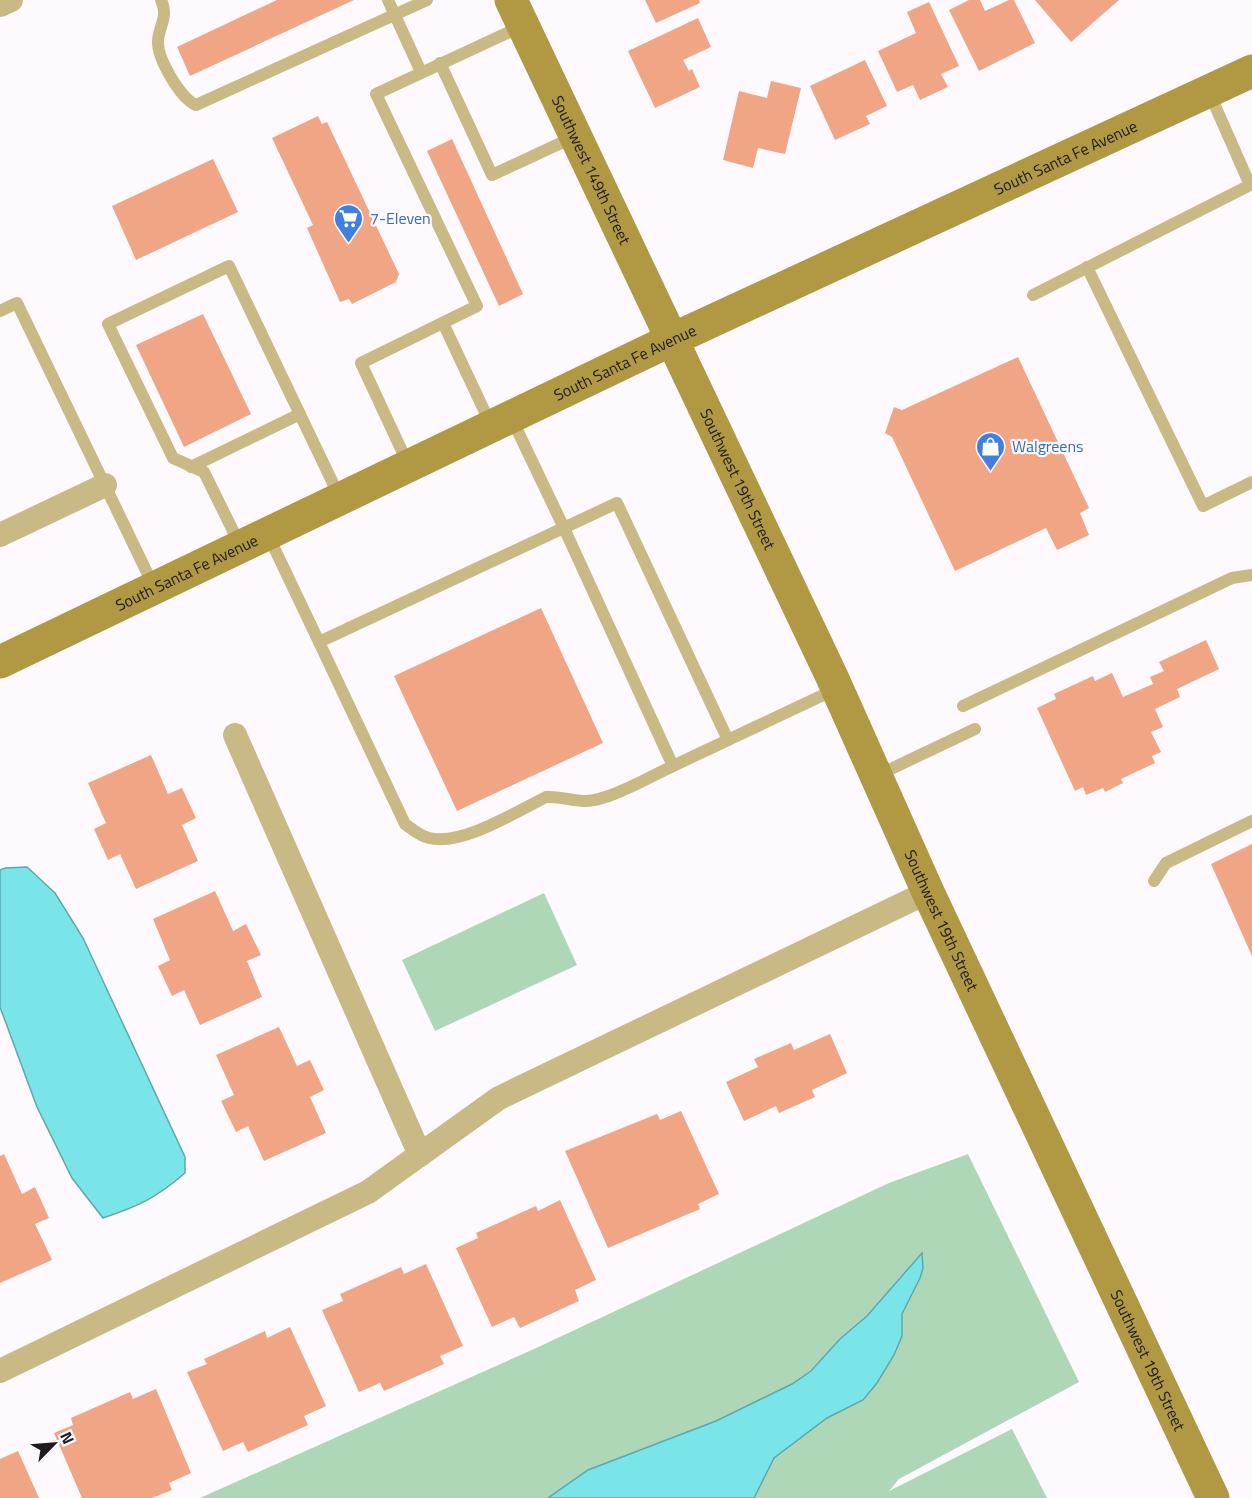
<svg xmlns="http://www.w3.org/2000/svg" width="1252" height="1498" font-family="'Titillium Web',sans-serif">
  <rect width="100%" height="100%" fill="#fdf9fe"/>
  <g fill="#aed7b8">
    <path d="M544,893L577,965L435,1031L402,960Z"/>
    <path d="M968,1154L1079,1382L899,1479L889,1491L1012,1429L1047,1498H200L534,1349L889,1183Z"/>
  </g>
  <g fill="#79e5e9" stroke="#5ea8ad" stroke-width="1.5">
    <path d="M27,867L55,893L83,938L185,1157V1173C156,1198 139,1206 103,1218L72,1178L37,1107L0,1007V870L5,868Z"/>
    <path d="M922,1253L923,1268L920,1278L902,1314V1336L894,1355L877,1383L863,1400L827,1418L774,1458L754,1498H548L588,1470L716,1421L792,1384L811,1371L840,1339L867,1316Z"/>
  </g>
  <g fill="#f0a585">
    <path d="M277,0H354L190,76L177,47Z"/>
    <path d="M645,0H699L700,3L656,23Z"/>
    <path d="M969,0H980L985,11L1009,0H1014L1035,43L979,71L949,10Z"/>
    <path d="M1035,0H1119L1071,42Z"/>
    <path d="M929,2L959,66L941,74L948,87L920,100L913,85L897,92L878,51L916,33L907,12Z"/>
    <path d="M698,18L711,47L683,60L689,71L692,69L700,87L655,108L628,51Z"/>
    <path d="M865,60L887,106L866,116L870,124L835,140L810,86Z"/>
    <path d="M771,81L801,88L785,154L758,148L753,168L723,160L739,91L767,98Z"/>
    <path d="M318,116L322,124L327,122L399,274L396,282L352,304L349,299L340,302L307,228L313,225L272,138Z"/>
    <path d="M452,139L523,294L499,306L427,151Z"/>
    <path d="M213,159L238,212L136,260L112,206Z"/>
    <path d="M203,314L251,414L184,447L136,345Z"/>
    <path d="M1018,357L1089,508L1080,513L1089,535L1057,550L1046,528L955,571L892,437L885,433L894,407L902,410Z"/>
    <path d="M541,608L603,743L457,811L394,676Z"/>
    <path d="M1206,640L1219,669L1177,689L1180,697L1155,709L1163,727L1151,732L1161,752L1152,756L1155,763L1121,779L1123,783L1105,792L1103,788L1086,795L1083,787L1075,791L1037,708L1056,699L1054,694L1093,676L1095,681L1112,673L1123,697L1153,684L1150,677L1164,671L1159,662Z"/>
    <path d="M151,755L168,794L182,788L196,818L182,825L198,861L136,889L120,854L108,860L94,829L106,823L88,783Z"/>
    <path d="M1252,844V956L1211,864Z"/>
    <path d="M215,891L233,931L246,924L261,955L247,961L262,997L200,1025L184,990L172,996L158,966L170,960L153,919Z"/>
    <path d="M279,1027L297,1066L310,1060L324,1090L310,1097L326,1133L264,1161L248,1126L236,1132L221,1101L234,1095L216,1055Z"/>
    <path d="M830,1034L847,1073L812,1090L815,1097L779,1113L776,1106L744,1121L726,1082L758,1067L754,1059L791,1043L794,1050Z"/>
    <path d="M681,1111L719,1194L698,1204L700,1209L608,1248L565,1151L657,1114L660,1120Z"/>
    <path d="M4,1154L22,1194L35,1187L49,1218L35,1224L52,1260L0,1283V1156Z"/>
    <path d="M560,1200L596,1280L575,1290L579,1301L520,1328L514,1317L492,1327L456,1248L478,1238L476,1233L536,1206L538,1211Z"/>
    <path d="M426,1264L463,1346L440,1356L444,1364L384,1391L380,1383L359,1392L322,1310L343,1301L340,1294L401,1267L404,1274Z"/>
    <path d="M290,1327L326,1406L304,1416L308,1425L248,1452L243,1442L223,1451L187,1372L207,1364L204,1359L265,1331L267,1338Z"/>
    <path d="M156,1389L191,1473L169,1483L172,1490L152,1498H82L54,1433L73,1425L71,1418L130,1392L133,1399Z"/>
    <path d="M18,1451L39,1498H0V1459Z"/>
  </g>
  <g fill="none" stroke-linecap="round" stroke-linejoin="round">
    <g stroke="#c9b984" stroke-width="12">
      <path d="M161,0C169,17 159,25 158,41C157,58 180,98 196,105L427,0"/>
      <path d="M388,0L421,72"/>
      <path d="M440,63L492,175L576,136"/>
      <path d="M1087,267L1203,506L1252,482"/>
      <path d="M1033,295L1250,185L1209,92"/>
      <path d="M0,311L17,303L154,587"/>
      <path d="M443,323L491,425"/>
      <path d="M511,417L564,528L673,766L728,740"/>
      <path d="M408,464L361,363L477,306L376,94L522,26"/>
      <path d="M191,467L300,414"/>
      <path d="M268,535L319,642L617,503L728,740L836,689"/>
      <path d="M240,545L204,472L173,458L108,324L229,266L340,498"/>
      <path d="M319,642L405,824C412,829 420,836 429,838C462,846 516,812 546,797C560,796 571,801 584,801C607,802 651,776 673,766"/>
      <path d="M963,706L1232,578L1252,575"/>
      <path d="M876,776L975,729"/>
      <path d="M1154,881L1166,863L1252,821"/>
    </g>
    <g stroke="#c9b984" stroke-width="24">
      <path d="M0,5L11,0"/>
      <path d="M0,535L105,485"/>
      <path d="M235,735L420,1155"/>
      <path d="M0,1371L368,1192L499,1098L928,892"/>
    </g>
    <g stroke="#b19842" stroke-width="33">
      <path id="s1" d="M511,0L832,677L928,892L1213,1498"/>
      <path id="s2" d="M0,662L671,340L1252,71"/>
    </g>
  </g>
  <defs>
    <symbol id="supermarket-pin" viewBox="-11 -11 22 30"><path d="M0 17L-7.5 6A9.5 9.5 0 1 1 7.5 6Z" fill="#3f7fe0" stroke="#fdf9fe"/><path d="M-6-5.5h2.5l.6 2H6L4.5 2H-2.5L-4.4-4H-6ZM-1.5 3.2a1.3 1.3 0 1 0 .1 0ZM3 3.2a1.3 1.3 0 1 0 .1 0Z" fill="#fff"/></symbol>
    <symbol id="shop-pin" viewBox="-11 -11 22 30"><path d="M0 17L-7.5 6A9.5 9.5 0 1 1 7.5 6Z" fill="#3f7fe0" stroke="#fdf9fe"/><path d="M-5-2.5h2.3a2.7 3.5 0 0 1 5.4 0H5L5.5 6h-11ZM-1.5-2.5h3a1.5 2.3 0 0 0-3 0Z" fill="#fff"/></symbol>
  </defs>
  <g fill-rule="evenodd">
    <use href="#supermarket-pin" x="332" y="202" width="33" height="45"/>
    <use href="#shop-pin" x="974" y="430" width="33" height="45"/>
  </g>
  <g text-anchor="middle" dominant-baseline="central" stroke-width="4.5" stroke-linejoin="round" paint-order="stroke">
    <g font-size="16" fill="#1f1920" stroke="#fdf9fe">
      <text stroke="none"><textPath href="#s2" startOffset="1179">South Santa Fe Avenue</textPath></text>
      <text stroke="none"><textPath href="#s1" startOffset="188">Southwest 149th Street</textPath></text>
      <text stroke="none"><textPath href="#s2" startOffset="693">South Santa Fe Avenue</textPath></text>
      <text stroke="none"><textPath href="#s1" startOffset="530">Southwest 19th Street</textPath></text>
      <text stroke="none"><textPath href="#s2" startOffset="207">South Santa Fe Avenue</textPath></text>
      <text stroke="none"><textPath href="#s1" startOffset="1016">Southwest 19th Street</textPath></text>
      <text stroke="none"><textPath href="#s1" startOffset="1502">Southwest 19th Street</textPath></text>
    </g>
    <g font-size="16" fill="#366cbe" stroke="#fdf9fe" text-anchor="start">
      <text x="370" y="218">7-Eleven</text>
      <text x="1012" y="446">Walgreens</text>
    </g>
  </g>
  <g transform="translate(54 1444) rotate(65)" stroke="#fdf9fe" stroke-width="4.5" paint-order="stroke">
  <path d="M0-4.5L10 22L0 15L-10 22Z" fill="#1f1920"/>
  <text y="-9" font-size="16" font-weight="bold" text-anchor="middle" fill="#1f1920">N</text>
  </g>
</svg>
